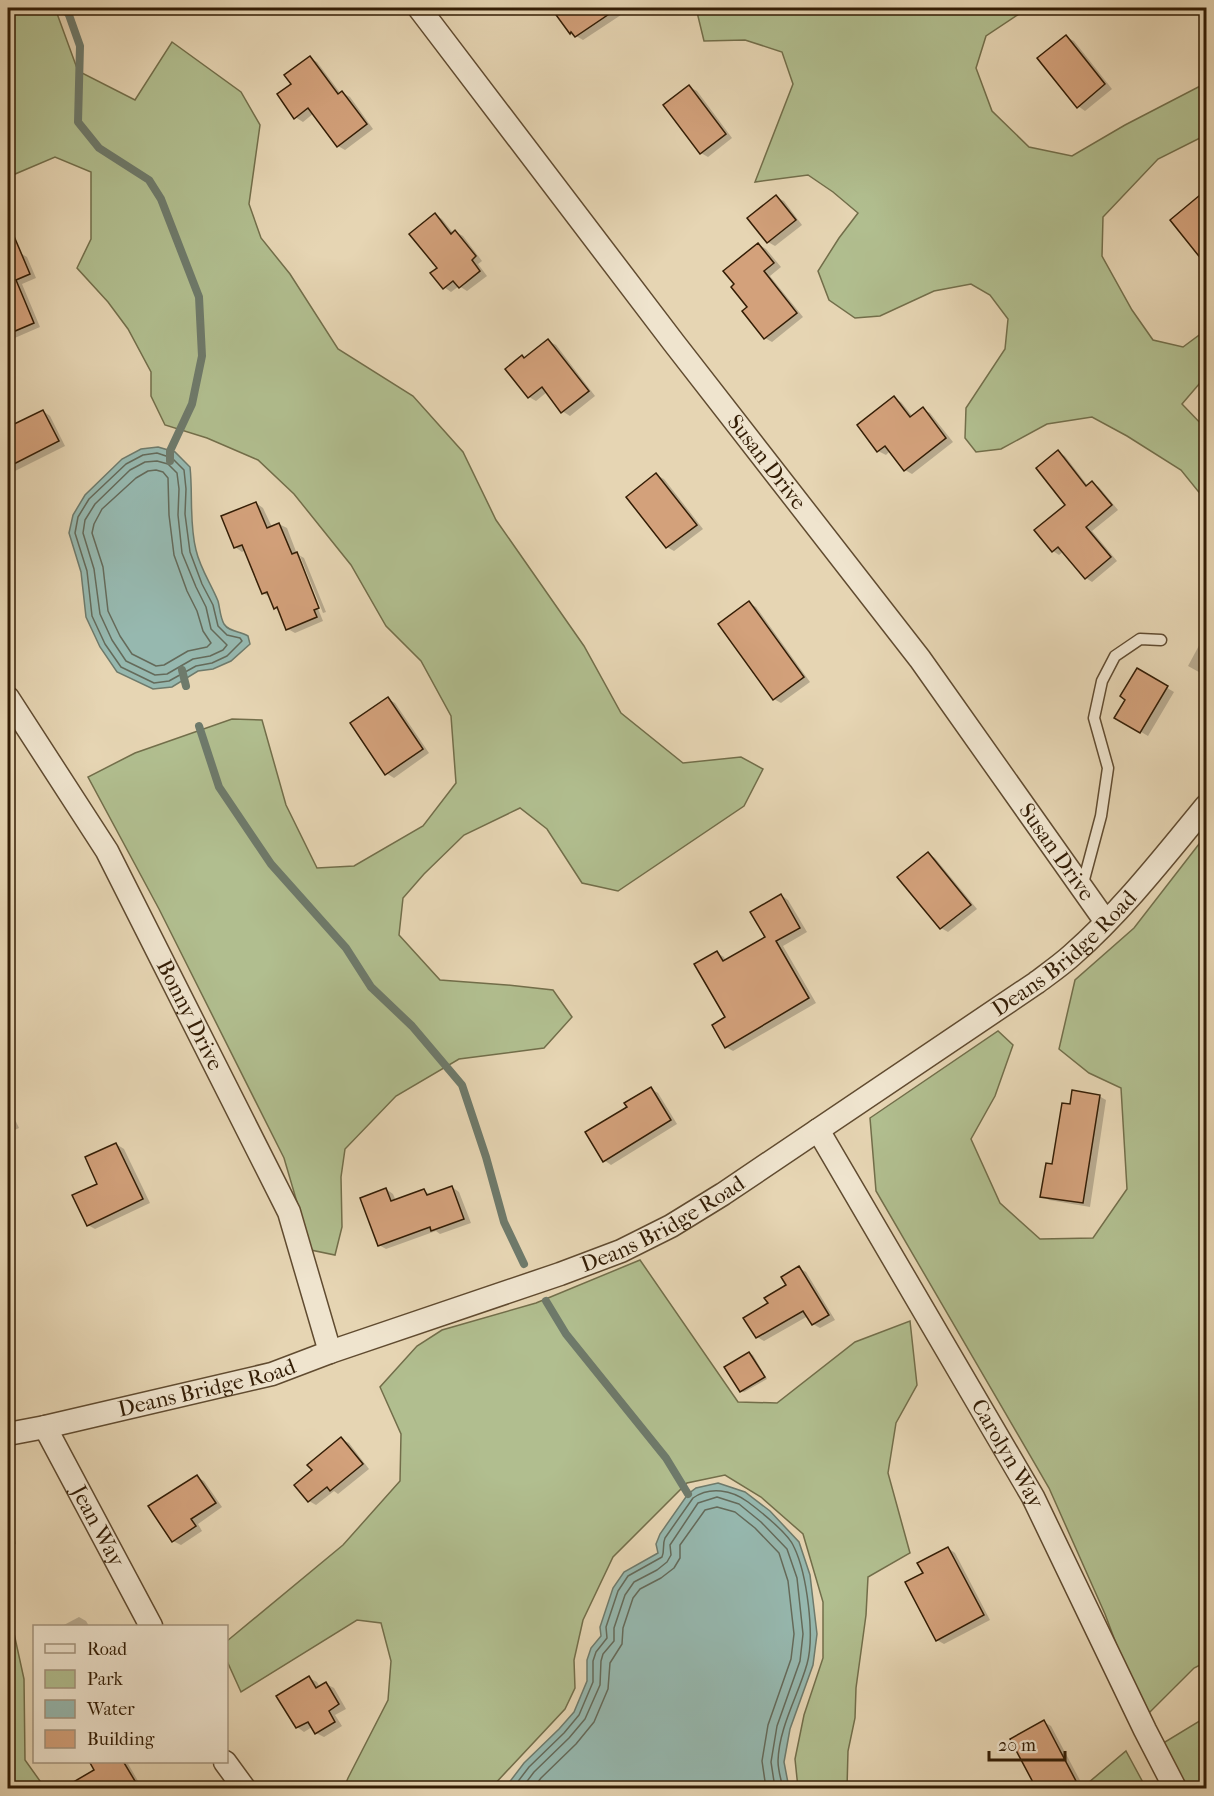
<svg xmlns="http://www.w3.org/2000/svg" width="1214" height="1796" font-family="'IM FELL French Canon',serif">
  <rect width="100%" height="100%" fill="#e6d5b3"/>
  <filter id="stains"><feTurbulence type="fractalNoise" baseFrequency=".00333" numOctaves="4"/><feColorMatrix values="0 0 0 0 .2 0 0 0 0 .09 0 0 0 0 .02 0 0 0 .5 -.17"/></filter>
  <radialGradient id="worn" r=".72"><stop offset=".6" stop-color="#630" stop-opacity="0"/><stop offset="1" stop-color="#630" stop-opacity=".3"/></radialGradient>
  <g fill="#b1be8f" stroke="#726e4a" stroke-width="1.5">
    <path d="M8,8H55L78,71L135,100L172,42L241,92L260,125L249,204L261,238L290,274L338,349L413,396L463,452L496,520L584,646L621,713L683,763L741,757L763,769L744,806L618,891L582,883L547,829L520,808L464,835L424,874L403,898L399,935L440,980L507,985L553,990L572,1017L544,1048L459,1059L396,1096L345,1149L341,1177L342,1227L335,1255L311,1250L284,1158L159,909L88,777L135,753L232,719L262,720L286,805L317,868L354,866L423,826L456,783L451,716L421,661L386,626L351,565L294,494L258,460L207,438L165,425L151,396V372L128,329L108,302L77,268L91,239V172L55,157L8,177Z"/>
    <path d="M696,8H1028L986,36L976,68L992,111L1029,147L1072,156L1125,125L1206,83V135L1158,159L1103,217L1102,256L1132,310L1153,340L1183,347L1206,330V376L1182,404L1206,429V501L1181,470L1127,436L1092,417L1047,424L1001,449L976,452L965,438L966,408L1005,349L1008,319L990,295L971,284L934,291L880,316L855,318L829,300L818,271L839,238L858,213L833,192L808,175L755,182L793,84L782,52L745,40L704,41Z"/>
    <path d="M1206,835V1662L1194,1668L1144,1718L1105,1614L1049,1488L876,1191L870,1118L998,1031L1013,1045L995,1096L971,1139L1000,1203L1040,1239L1093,1238L1127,1189L1121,1088L1089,1073L1059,1049L1075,980L1134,928Z"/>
    <path d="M640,1260L738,1402L777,1403L855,1342L910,1321L917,1385L896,1423L888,1473L910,1553L868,1577L866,1615L856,1688L855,1718L848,1751L847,1788H798L795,1759L804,1715L823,1658V1602L803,1534L761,1497L725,1475L687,1483L613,1557L583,1620L574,1660L575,1688L565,1709L491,1788H344L348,1778L388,1700L391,1661L381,1623L357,1620L241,1692L227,1661V1641L343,1545L400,1481L401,1434L380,1387L417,1346L442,1330L536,1303Z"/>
    <path d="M8,1623L12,1624L24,1679L25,1760L45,1788H8Z"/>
    <path d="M1206,1717V1788H1186L1160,1745Z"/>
    <path d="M1126,1751L1146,1788H1082Z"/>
  </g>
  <g fill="#96b8af" stroke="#6e7a6b" stroke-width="1.5">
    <path d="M158,447L175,452L190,467C193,494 189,523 196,550C200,568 211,584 218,601C220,608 220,617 224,624C229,632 240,631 248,636L250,644L231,661L213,669L198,671L172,687L153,689L117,672L100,647L86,617L81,572L69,533L73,515L85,495L122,459L141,449Z"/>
    <path d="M718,1483L745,1492L770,1511L799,1542L810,1575L817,1634L813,1665L790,1729L784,1762L789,1788H505L524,1763L559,1729L574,1712L587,1681V1660L591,1648L601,1636L600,1627L613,1588L624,1572L658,1553L656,1544L660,1534L688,1494L696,1488Z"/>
  </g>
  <g fill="#0003">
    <path d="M544,8H621L624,13L583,40L571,33L555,10L551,13Z"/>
    <path d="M1066,37L1074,41L1112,89L1085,111L1078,106Z"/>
    <path d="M310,58L317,62L341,94L343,93L350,97L373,129L345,150L338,146L314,113L303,122L295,117L293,84Z"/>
    <path d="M689,87L697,91L732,138L708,157L701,153Z"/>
    <path d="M776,197L784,201L802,225L775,246L768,242Z"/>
    <path d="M1199,198L1206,202V263L1172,220Z"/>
    <path d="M435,215L442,219L454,234L456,232L463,236L482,261L478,264L487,276L467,291L459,286L451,292L444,287L439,269Z"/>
    <path d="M758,244L766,249L781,267L770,276L803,317L772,342L765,338L749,307Z"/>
    <path d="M8,250L11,257L20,253L27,257L36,278L22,284L40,327L10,340L8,339Z"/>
    <path d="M548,341L556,345L595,396L570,416L562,411L547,392L536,401L529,397L522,357L525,358Z"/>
    <path d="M894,398L901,402L913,417L923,409L930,413L953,442L912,474L905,470L890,451L886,455L878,451Z"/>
    <path d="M43,411L50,416L65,446L15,471L8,467V429Z"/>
    <path d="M1058,452L1065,456L1088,486L1092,483L1099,487L1118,510L1092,531L1117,561L1092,582L1086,578L1064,551L1059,555L1053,551L1067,505Z"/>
    <path d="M656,475L664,479L703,529L674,551L667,547Z"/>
    <path d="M256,503L263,508L272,527L279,524L287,528L297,554L304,558L326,612L323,613L300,556H297L323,621L295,633L288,629L280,611L275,608L270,597L263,593L246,550L242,552L235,547Z"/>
    <path d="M749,603L756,607L810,682L781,703L774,699Z"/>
    <path d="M1202,640L1206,642V676L1188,666Z"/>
    <path d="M1137,670L1174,692L1148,736L1116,717L1127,699Z"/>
    <path d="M388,699L395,703L429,753L394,778L386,773Z"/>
    <path d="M928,854L935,858L977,909L948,932L941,928L899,877Z"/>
    <path d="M781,895L788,900L807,932L783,946L816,1003L733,1051L726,1047L727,1018L717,953L724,957L726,961L767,937Z"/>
    <path d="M651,1089L658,1093L677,1124L611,1165L604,1160L629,1107Z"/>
    <path d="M1099,1096L1106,1100L1090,1207L1049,1200L1042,1196L1054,1166L1071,1106Z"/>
    <path d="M8,1105L19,1128L8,1133Z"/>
    <path d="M116,1144L124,1149L150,1203L95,1229L88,1225Z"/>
    <path d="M452,1187L459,1192L471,1223L440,1234L436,1231L386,1249L379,1245L386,1189L393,1194L396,1201L424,1191L431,1195Z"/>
    <path d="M799,1268L806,1272L835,1320L820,1328L813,1324L808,1316L764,1341L757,1337L770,1303L788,1286Z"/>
    <path d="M749,1353L753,1355L767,1379L744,1392L741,1391Z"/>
    <path d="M341,1439L349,1443L369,1469L338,1494L334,1491L316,1505L309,1501L314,1470Z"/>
    <path d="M197,1477L204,1481L222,1507L198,1524L202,1531L181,1545L173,1541Z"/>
    <path d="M8,1515L10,1517L16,1544L8,1545Z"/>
    <path d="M948,1548L955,1553L990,1620L944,1644L937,1640L925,1574Z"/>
    <path d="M79,1617L86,1621L89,1626H62Z"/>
    <path d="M309,1678L317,1682L320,1688L326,1684L334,1688L346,1709L335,1715L342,1726L324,1737L316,1733L312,1727L304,1732L297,1727Z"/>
    <path d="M1044,1722L1051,1726L1083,1786L1077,1788H1038L1012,1739Z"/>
    <path d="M91,1762H127L141,1786L137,1788H78L75,1783L96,1771Z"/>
  </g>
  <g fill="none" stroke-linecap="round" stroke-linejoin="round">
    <g stroke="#646a5a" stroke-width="1.5">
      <path d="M157,453L172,458L184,470L186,489L185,514L190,552L202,584L213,605L218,626L227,635L240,638L242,641L227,656L212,663L196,666L169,681L154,683L121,667L105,644L92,616L87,571L75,533L78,517L89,499L126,464L143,455Z"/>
      <path d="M157,461L168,464L177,473L179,489L178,515L182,553L196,587L206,607L211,629L227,645L223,650L210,656L193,659L167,674L155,675L126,661L112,640L100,614L94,569L83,533L85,520L95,504L130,470L145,462Z"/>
      <path d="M156,470L163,472L168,478L169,515L174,555L187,591L197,611L203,631L211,643L207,647L188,651L164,665L156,666L132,654L120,636L108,611L103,567L92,533L94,524L102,509L136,478L148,471Z"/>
      <path d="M513,1788L529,1767L564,1733L579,1715L593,1682V1661L596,1652L607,1638L606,1627L618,1591L628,1576L662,1557C665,1550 662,1545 665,1538L693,1498C710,1486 732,1490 748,1502C760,1511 789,1534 794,1547C807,1574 815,1636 807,1664C798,1696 779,1727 778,1761C778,1770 781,1780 783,1788"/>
      <path d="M522,1788L534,1772L569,1738L585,1719L600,1685L601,1661L603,1654L614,1641V1628L625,1595L634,1582L657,1570L667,1562L671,1555L670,1545L698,1503L717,1497L739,1504L761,1522L787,1549L797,1578L803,1634L800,1661L777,1726L771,1762L775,1788"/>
      <path d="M533,1788L541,1778L576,1744L594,1722L608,1689L610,1663L622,1644L623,1628L633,1598L640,1589L661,1578L674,1568L680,1558V1545L705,1510L717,1507L735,1512L755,1528L779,1553L788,1581L794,1634L791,1659L768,1725L762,1761L766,1788"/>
    </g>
    <g stroke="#6e7a6b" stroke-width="8">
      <path d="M64,8L69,15L80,46L78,122L99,148L149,180L161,199L199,297L202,356L192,404L170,451V461"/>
      <path d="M182,670L186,686"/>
      <path d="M199,726L219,787L271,864L346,948L371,987L412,1026L462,1085L486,1157L504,1222L524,1264"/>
      <path d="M546,1301L566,1334L666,1458L688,1494"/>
    </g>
  </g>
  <g fill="#d3a17b" stroke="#331d05" stroke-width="1.5">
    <path d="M551,8H618L575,37L571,32L570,34Z"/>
    <path d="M1066,35L1105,84L1077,108L1037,58Z"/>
    <path d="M310,56L338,94L342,91L367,124L337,147L308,108L294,119L277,94L291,84L284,75Z"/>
    <path d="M689,85L726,134L700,154L663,105Z"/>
    <path d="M1206,190V265L1170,220Z"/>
    <path d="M776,195L796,220L767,243L747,218Z"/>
    <path d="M435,213L451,234L455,230L476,256L472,260L480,271L459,288L453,281L443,289L430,273L437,268L409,234Z"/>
    <path d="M8,222L30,274L16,280L34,323L8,334Z"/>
    <path d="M758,243L774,263L764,271L797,313L764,339L742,311L747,307L731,287L734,284L723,271Z"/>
    <path d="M548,339L589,391L561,413L542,387L528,398L505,369L522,355L524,358Z"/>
    <path d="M894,396L910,417L923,407L946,438L904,471L885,446L877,452L857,425Z"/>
    <path d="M43,410L59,441L8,467V427Z"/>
    <path d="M1058,450L1086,486L1092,481L1112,505L1086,527L1111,557L1085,579L1058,547L1052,552L1034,530L1065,505L1036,468Z"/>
    <path d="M656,473L697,525L666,548L626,497Z"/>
    <path d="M256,502L267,528L279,523L292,554L297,552L319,608L314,610L317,617L286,630L277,607L274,609L267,592L262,594L242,545L234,548L221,516Z"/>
    <path d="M749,601L804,677L773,700L718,624Z"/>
    <path d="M1137,668L1168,686L1140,733L1114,718L1125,700L1120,696Z"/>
    <path d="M388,697L423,749L385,775L350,723Z"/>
    <path d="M928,852L971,905L940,929L897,877Z"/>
    <path d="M781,894L800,928L776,941L809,998L725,1048L712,1025L725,1017L694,964L717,951L723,961L765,937L750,912Z"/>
    <path d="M651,1087L671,1120L603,1162L585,1132L627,1107L624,1103Z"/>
    <path d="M1072,1090L1100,1095L1083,1203L1040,1197L1046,1163L1052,1164L1062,1103L1070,1104Z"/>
    <path d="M116,1143L143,1199L87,1226L72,1195L97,1184L85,1157Z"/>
    <path d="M452,1186L464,1219L431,1231L430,1227L378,1246L360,1198L386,1188L391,1201L424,1189L427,1195Z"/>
    <path d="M799,1266L829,1315L812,1325L803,1311L756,1338L743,1318L768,1303L764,1298L786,1285L781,1277Z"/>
    <path d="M749,1352L765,1377L740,1392L724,1367Z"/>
    <path d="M341,1437L363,1464L330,1491L327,1487L308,1502L294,1485L312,1470L307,1465Z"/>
    <path d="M197,1475L216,1503L191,1519L196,1526L172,1542L148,1506Z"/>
    <path d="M948,1547L984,1615L936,1641L905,1582L923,1573L917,1563Z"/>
    <path d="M309,1676L316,1688L326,1682L339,1704L329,1711L335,1722L315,1734L308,1722L296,1728L276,1696Z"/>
    <path d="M1044,1720L1076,1781L1063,1788H1036L1010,1739Z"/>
    <path d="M89,1761H123L135,1781L123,1788H63L94,1770Z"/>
  </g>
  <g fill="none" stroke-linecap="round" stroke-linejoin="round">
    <defs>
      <path id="service" d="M1082,887L1101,816L1108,768L1094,718L1102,681L1115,656L1140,639L1161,640"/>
      <g id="minor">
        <path id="s1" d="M419,8L674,343L920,659L1106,922"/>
        <path id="s2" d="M8,698L107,851L289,1212L330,1352"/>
        <path id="s3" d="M818,1130L1033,1497L1145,1730L1175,1788"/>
        <path id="s4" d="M45,1427L151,1626"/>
        <path id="s5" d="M8,1434L45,1427L272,1374L330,1352L560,1274L621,1251L671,1226L723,1194L1036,983C1048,974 1061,965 1072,955C1122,911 1164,857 1206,806"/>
        <path d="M225,1762L244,1788"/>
      </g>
    </defs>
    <use href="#service" stroke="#604b30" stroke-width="13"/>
    <use href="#minor" stroke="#604b30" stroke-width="25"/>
    <use href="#service" stroke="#efe4ce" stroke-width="10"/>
    <use href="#minor" stroke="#efe4ce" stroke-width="22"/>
  </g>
  <g text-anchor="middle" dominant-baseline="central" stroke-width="4.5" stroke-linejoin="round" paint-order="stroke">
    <g font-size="22" fill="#331d05" stroke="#efe4ce">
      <text stroke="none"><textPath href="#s1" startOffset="572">Susan Drive</textPath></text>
      <text stroke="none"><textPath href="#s1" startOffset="1058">Susan Drive</textPath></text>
      <text stroke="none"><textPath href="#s5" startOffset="1176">Deans Bridge Road</textPath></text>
      <text stroke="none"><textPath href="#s2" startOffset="366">Bonny Drive</textPath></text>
      <text stroke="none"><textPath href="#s5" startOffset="690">Deans Bridge Road</textPath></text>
      <text stroke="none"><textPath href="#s5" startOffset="204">Deans Bridge Road</textPath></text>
      <text stroke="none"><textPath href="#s3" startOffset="375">Carolyn Way</textPath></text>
      <text stroke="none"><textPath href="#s4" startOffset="112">Jean Way</textPath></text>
    </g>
  </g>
  <rect width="1214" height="1796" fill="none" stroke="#e6d5b3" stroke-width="30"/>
  <rect x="9" y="9" width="1196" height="1778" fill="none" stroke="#331d05" stroke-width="3"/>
  <rect x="15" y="15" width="1184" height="1766" fill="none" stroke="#331d05" stroke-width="1.5"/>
  <rect x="33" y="1625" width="195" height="138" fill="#efe4ce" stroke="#a4947e" stroke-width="1.5"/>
  <rect x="45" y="1644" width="30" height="9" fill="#efe4ce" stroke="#a4947e" stroke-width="1.5"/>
  <text x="87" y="1655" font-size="18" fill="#331d05">Road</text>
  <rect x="45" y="1670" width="30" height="18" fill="#b1be8f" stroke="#a4947e" stroke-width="1.5"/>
  <text x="87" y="1685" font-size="18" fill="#331d05">Park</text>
  <rect x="45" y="1700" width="30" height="18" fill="#96b8af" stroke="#a4947e" stroke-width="1.5"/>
  <text x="87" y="1715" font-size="18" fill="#331d05">Water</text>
  <rect x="45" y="1730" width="30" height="18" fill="#d3a17b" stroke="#a4947e" stroke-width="1.5"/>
  <text x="87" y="1745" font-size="18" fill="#331d05">Building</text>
  <path d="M989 1751v9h76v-9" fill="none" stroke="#331d05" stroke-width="3"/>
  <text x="998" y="1751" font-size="18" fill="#331d05" stroke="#efe4ce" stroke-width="4.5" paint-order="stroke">20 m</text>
  <rect width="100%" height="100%" filter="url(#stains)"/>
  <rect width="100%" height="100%" fill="url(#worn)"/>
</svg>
